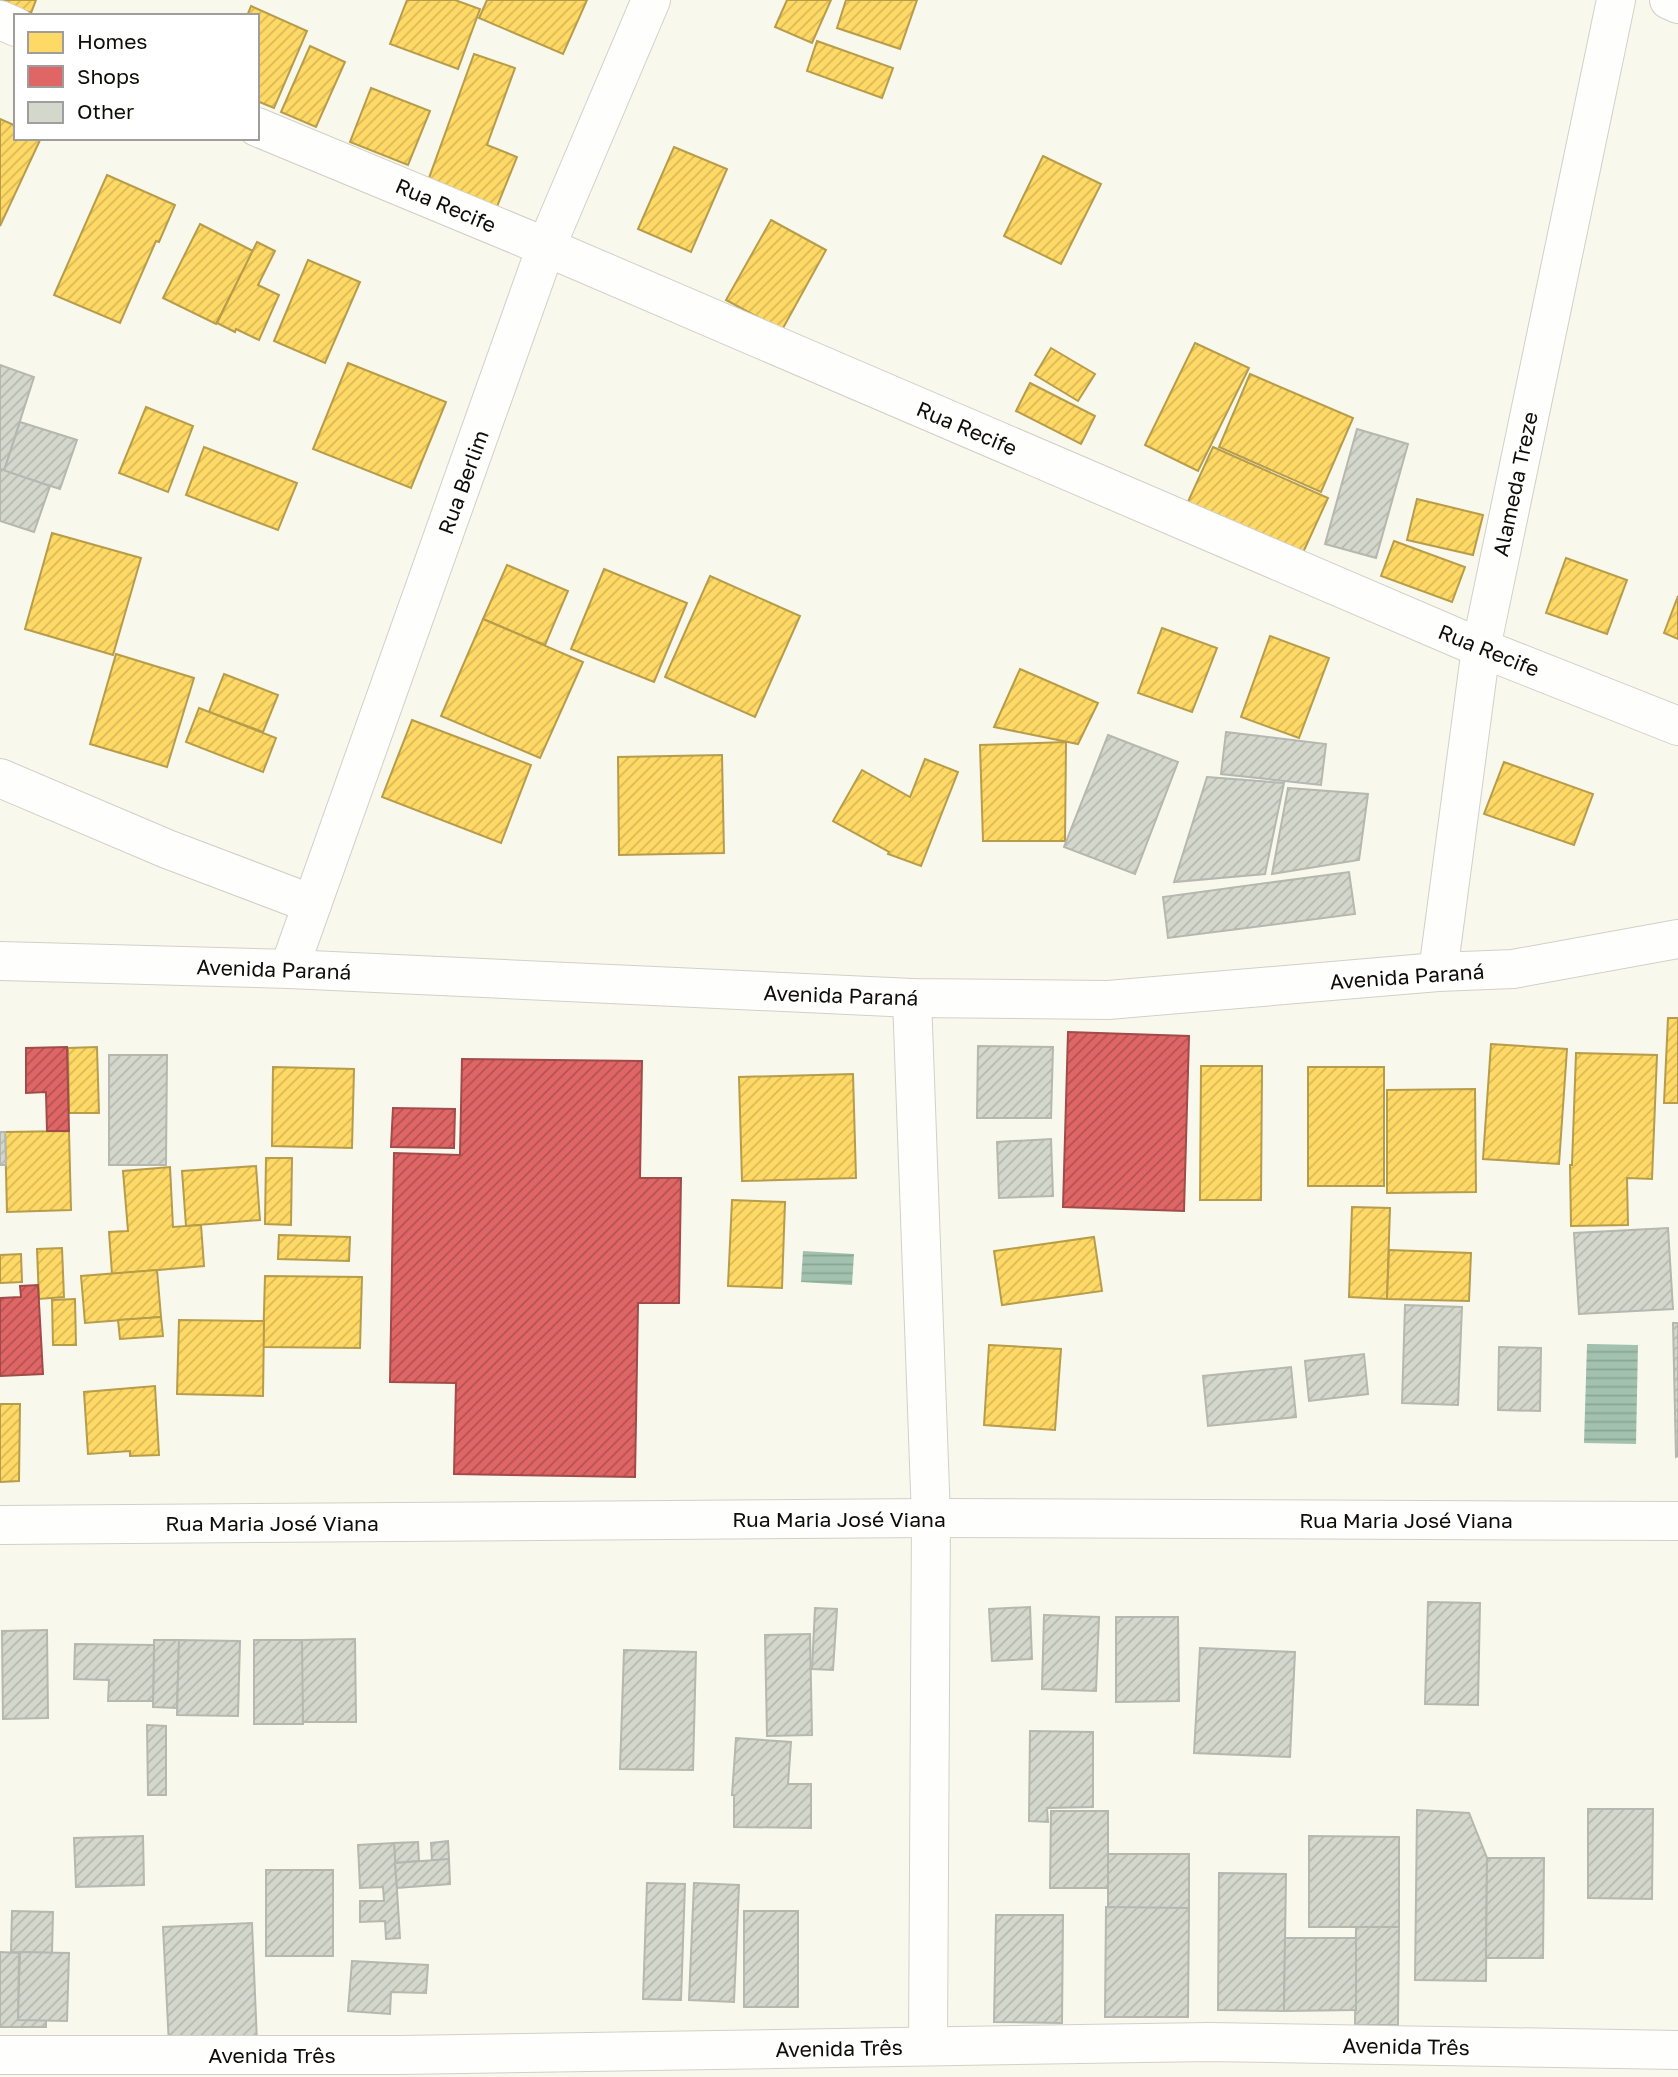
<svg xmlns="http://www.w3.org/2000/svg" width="1678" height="2077" font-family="'Golos Text',sans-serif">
  <defs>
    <pattern id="water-rules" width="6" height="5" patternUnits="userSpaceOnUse" patternTransform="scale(1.75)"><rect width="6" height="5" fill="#a3c1af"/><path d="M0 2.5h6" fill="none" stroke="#8ba595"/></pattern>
    <pattern id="homes-hatch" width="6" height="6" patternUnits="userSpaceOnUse" patternTransform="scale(1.75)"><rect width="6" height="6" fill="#ffd966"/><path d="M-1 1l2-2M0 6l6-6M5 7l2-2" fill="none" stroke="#d9b957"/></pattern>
    <pattern id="shops-hatch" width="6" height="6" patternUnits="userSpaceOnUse" patternTransform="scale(1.75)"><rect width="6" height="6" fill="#e06666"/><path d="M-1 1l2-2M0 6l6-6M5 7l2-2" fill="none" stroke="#b45252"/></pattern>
    <pattern id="building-hatch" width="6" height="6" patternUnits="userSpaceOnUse" patternTransform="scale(1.75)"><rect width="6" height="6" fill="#d4d8cc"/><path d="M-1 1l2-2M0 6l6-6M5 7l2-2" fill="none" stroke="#b5b8ae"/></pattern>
  </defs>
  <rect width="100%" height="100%" fill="#f9f8ed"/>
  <g fill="url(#water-rules)">
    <path d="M803,1251L854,1254L852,1285L801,1282Z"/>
    <path d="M1587,1344L1638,1345L1636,1444L1584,1443Z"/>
  </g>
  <g fill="url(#homes-hatch)" stroke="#b79c4a" stroke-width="2">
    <path d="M0,0H36L31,13L0,2Z"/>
    <path d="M407,0H455L480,9L458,69L390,44Z"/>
    <path d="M487,0H587L563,54L479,18Z"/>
    <path d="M787,0H831L812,43L775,27Z"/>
    <path d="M846,0H917L900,49L837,28Z"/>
    <path d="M251,6L307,31L274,108L257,101V16H247Z"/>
    <path d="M817,41L893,68L882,98L807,71Z"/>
    <path d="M310,46L345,62L316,127L281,112Z"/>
    <path d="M474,54L515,68L487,145L517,157L494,214L425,189Z"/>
    <path d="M371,88L430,111L408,165L350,142Z"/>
    <path d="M0,119L16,126V138H41L0,226Z"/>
    <path d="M674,147L727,169L691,252L638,229Z"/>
    <path d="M1043,156L1101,184L1061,264L1004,236Z"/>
    <path d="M107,175L175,205L159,242L156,241L120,323L54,295Z"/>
    <path d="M771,220L826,250L782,330L726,300Z"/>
    <path d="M200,224L253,251L216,324L163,298Z"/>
    <path d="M257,242L275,251L258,285L279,295L259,340L236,329L235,332L217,323Z"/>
    <path d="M308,260L360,282L325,363L274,341Z"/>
    <path d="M1195,343L1249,368L1198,471L1145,445Z"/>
    <path d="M1051,348L1095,374L1078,401L1035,375Z"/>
    <path d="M348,363L446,402L411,488L313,449Z"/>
    <path d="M1250,374L1353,418L1321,492L1219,447Z"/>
    <path d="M1030,383L1095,416L1081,444L1016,411Z"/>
    <path d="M146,407L193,426L168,492L119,473Z"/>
    <path d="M204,447L297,483L278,530L186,495Z"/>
    <path d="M1213,447L1328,498L1301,557L1186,506Z"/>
    <path d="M1417,499L1483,515L1473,555L1407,540Z"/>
    <path d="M52,533L141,558L113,655L25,629Z"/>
    <path d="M1394,541L1465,567L1452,602L1381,576Z"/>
    <path d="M1566,558L1627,580L1607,634L1546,613Z"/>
    <path d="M507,565L568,591L545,645L483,619Z"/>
    <path d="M604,569L687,603L654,682L571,649Z"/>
    <path d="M710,576L800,616L755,717L665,677Z"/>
    <path d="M1678,596V639L1664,633Z"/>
    <path d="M483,619L583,662L540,758L441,716Z"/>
    <path d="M1162,628L1217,648L1192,712L1138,693Z"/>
    <path d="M1270,636L1329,658L1299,738L1241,717Z"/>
    <path d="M116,654L194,678L167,767L90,744Z"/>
    <path d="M1020,669L1098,703L1078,744L994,727Z"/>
    <path d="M224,674L278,695L263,732L209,712Z"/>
    <path d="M199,708L276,738L263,772L186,742Z"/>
    <path d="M412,720L531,765L501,843L382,797Z"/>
    <path d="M1066,742L1065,841H983L980,745Z"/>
    <path d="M722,755L724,853L619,855L618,757Z"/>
    <path d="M925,759L958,772L921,866L888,854L889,852L833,821L862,770L910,797Z"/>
    <path d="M1504,762L1593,794L1574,845L1484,814Z"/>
    <path d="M1668,1018H1678V1103H1664Z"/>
    <path d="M1491,1044L1567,1049L1559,1164L1483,1159Z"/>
    <path d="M97,1047L99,1113H69L68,1048Z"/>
    <path d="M1576,1053L1657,1055L1652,1179L1627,1178L1628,1225L1571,1226L1570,1165H1572Z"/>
    <path d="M1201,1066H1262L1261,1200H1200Z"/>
    <path d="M273,1067L354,1069L352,1148L272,1146Z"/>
    <rect x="1308" y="1067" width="76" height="119"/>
    <path d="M853,1074L856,1178L742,1181L739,1077Z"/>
    <path d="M1475,1089L1476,1192L1387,1193V1090Z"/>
    <path d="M69,1131L71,1210L7,1212L5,1132Z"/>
    <path d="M266,1158H292L291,1225L265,1224Z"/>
    <path d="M256,1166L260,1220L186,1226L182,1171Z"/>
    <path d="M170,1167L173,1227L201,1225L204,1266L112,1274L109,1232L128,1231L123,1171Z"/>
    <path d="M732,1200L785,1202L782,1288L728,1286Z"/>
    <path d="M1352,1207L1390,1208L1387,1299L1349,1297Z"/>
    <path d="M279,1235L350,1237L349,1261L278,1259Z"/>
    <path d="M1094,1237L1102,1291L1002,1305L994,1251Z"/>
    <path d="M62,1248L64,1297L39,1299L37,1249Z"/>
    <path d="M1389,1250L1471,1253L1469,1301L1387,1299Z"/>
    <path d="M21,1254L22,1282L0,1283V1255Z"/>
    <path d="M157,1270L161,1317L85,1323L81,1276Z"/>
    <path d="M265,1276L362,1277L360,1348L263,1347Z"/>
    <path d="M75,1299L76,1345H53L52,1300Z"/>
    <path d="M161,1317L163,1336L120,1339L118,1320Z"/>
    <path d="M179,1320L264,1321L263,1396L177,1394Z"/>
    <path d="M989,1345L1061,1349L1055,1430L984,1425Z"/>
    <path d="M155,1386L159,1455L130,1456V1451L88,1454L84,1392Z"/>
    <path d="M0,1404H20L19,1481L0,1482Z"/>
  </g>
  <g fill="url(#shops-hatch)" stroke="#a14b4a" stroke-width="2">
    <path d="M1068,1032L1189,1036L1184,1211L1063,1207Z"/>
    <path d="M67,1047L69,1131H47L46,1092L26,1093V1048Z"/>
    <path d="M462,1059L642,1061L640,1178H681L679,1303H638L635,1477L454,1474L456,1383L390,1382L394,1153L460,1155Z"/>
    <path d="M393,1108L455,1109L454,1148L391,1147Z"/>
    <path d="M38,1285L43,1374L0,1376V1298L21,1297L20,1286Z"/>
  </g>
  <g fill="url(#building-hatch)" stroke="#b6b7af" stroke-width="2">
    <path d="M0,365L34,377L4,471L0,469Z"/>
    <path d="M20,422L77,440L60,489L4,471Z"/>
    <path d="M1357,429L1408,444L1376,558L1325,544Z"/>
    <path d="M0,469L50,486L34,532L0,521Z"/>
    <path d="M1226,732L1326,744L1321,785L1221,774Z"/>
    <path d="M1108,735L1178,762L1135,874L1064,847Z"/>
    <path d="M1207,777L1284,783L1265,874L1174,882Z"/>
    <path d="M1288,788L1368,794L1359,860L1272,874Z"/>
    <path d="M1349,872L1355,914L1168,938L1163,897Z"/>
    <path d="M978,1046L1053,1047L1051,1118H977Z"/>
    <path d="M109,1055H167L166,1165H109Z"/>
    <path d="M0,1132H5L6,1165H0Z"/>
    <path d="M1051,1139L1053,1196L999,1198L997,1142Z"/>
    <path d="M1668,1228L1673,1309L1579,1314L1574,1233Z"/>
    <path d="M1405,1305L1462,1307L1458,1405L1402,1403Z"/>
    <path d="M1673,1323H1678V1456L1676,1457Z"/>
    <path d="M1499,1347L1541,1348L1540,1411L1498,1410Z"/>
    <path d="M1364,1354L1368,1394L1309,1401L1305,1361Z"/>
    <path d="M1291,1367L1296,1417L1208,1426L1203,1376Z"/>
    <path d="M1428,1602L1480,1603L1478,1705L1425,1704Z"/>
    <path d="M1030,1607L1032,1659L992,1661L989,1609Z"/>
    <path d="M815,1608L837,1609L833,1670L812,1669Z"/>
    <path d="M1044,1615L1099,1617L1096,1691L1042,1689Z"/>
    <path d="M1116,1617H1178L1179,1701L1116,1702Z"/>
    <path d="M47,1630L48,1718L3,1719L2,1631Z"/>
    <path d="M810,1634L812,1735L767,1736L765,1635Z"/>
    <path d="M355,1639L356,1722H302V1640Z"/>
    <path d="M154,1640H179L177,1708L153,1707Z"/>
    <path d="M179,1640L240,1641L238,1716L177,1715Z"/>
    <path d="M254,1640H302L303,1724H254Z"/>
    <path d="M75,1644L154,1645L153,1701H108L109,1680L74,1679Z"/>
    <path d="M1200,1648L1295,1652L1290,1757L1194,1753Z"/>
    <path d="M624,1650L696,1652L693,1770L620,1769Z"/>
    <path d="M147,1725L166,1726V1795H148Z"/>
    <path d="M1030,1731L1093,1732V1807L1047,1808L1048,1822L1029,1821Z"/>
    <path d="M736,1738L791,1742L788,1784H811V1828L734,1827V1795H732Z"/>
    <path d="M1588,1809H1653L1652,1899L1588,1898Z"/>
    <path d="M1417,1810L1469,1813L1487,1858L1486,1981L1415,1980Z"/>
    <path d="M1051,1811H1108V1888H1050Z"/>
    <path d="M143,1836L144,1885L76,1887L74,1838Z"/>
    <path d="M1309,1836L1399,1837V1927H1309Z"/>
    <path d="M448,1841L449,1859L432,1861L431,1843Z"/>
    <path d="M418,1842L419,1861L395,1863L394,1843Z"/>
    <path d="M394,1843L400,1938L386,1939L385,1921L360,1922V1901H384L383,1887L360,1888L358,1845Z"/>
    <rect x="1108" y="1854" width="81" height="54"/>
    <path d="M1487,1858H1544L1543,1958H1486Z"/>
    <path d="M449,1859L450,1884L397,1888L395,1863Z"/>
    <rect x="266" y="1870" width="67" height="86"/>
    <path d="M1219,1873L1286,1874L1284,2011L1218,2010Z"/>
    <path d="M647,1883L685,1884L681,2000L643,1999Z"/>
    <path d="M694,1883L739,1885L734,2002L689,2000Z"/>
    <path d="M1106,1907L1189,1908L1188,2017H1105Z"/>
    <path d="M12,1911L53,1912L52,1953L11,1952Z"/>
    <rect x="744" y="1911" width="54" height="96"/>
    <path d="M996,1915H1063L1062,2023L994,2022Z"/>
    <path d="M252,1923L257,2042L169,2045L163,1927Z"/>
    <path d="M1356,1927H1399L1398,2025H1355Z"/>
    <path d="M1285,1938H1356V2010L1284,2011Z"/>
    <path d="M0,1952L19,1953L18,2020H46V2027H0Z"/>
    <path d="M20,1952L69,1953L67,2021L18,2020Z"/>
    <path d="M352,1961L428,1965L426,1993L391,1992L390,2014L348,2011Z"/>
  </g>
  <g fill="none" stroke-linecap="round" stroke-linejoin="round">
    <defs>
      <g id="minor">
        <path d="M1669,0L1678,4"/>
        <path d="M0,20L16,27"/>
        <path d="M257,127L546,247L1481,648L1678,726"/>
        <path d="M0,778L167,849L312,904"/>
        <path d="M0,961L289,969L912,998L1108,1000L1438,972L1513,969L1678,939"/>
        <path d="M289,969L546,247L651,0"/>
        <path d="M1438,972L1481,648L1616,0"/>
        <path d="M912,998L931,1518L928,2046"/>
        <path d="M0,1525L931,1518L1678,1521"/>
        <path d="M0,2055H400L1209,2042L1678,2050"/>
      </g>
    </defs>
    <use href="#minor" stroke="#d1d0c8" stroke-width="40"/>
    <use href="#minor" stroke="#fefefc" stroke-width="38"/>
  </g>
  <g text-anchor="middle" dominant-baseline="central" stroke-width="7" stroke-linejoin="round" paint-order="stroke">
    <g font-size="21" fill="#0e0d07" stroke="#fff">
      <text transform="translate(446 205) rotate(23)">Rua Recife</text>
      <text transform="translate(967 428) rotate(23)">Rua Recife</text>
      <text transform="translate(463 482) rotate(-70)">Rua Berlim</text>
      <text transform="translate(1515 484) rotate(-78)">Alameda Treze</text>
      <text transform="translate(1489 650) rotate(22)">Rua Recife</text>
      <text transform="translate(274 969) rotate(2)">Avenida Paraná</text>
      <text transform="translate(1407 976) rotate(-4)">Avenida Paraná</text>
      <text transform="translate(841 995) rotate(2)">Avenida Paraná</text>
      <text x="839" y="1519">Rua Maria José Viana</text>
      <text x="1406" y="1520">Rua Maria José Viana</text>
      <text x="272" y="1523">Rua Maria José Viana</text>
      <text transform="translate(1406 2046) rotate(1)">Avenida Três</text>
      <text transform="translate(839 2048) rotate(-1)">Avenida Três</text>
      <text x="272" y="2055">Avenida Três</text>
    </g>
  </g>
  <rect x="14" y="14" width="245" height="126" fill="#ffffff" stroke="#9f9e9c" stroke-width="2"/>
  <rect x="28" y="32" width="35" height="21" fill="#ffd966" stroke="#9f9e9c" stroke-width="2"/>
  <text x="77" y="49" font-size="21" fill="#0e0d07">Homes</text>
  <rect x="28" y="66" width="35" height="21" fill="#e06666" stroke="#9f9e9c" stroke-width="2"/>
  <text x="77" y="84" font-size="21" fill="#0e0d07">Shops</text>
  <rect x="28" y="102" width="35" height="21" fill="#d4d8cc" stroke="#9f9e9c" stroke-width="2"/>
  <text x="77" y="119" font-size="21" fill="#0e0d07">Other</text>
</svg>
